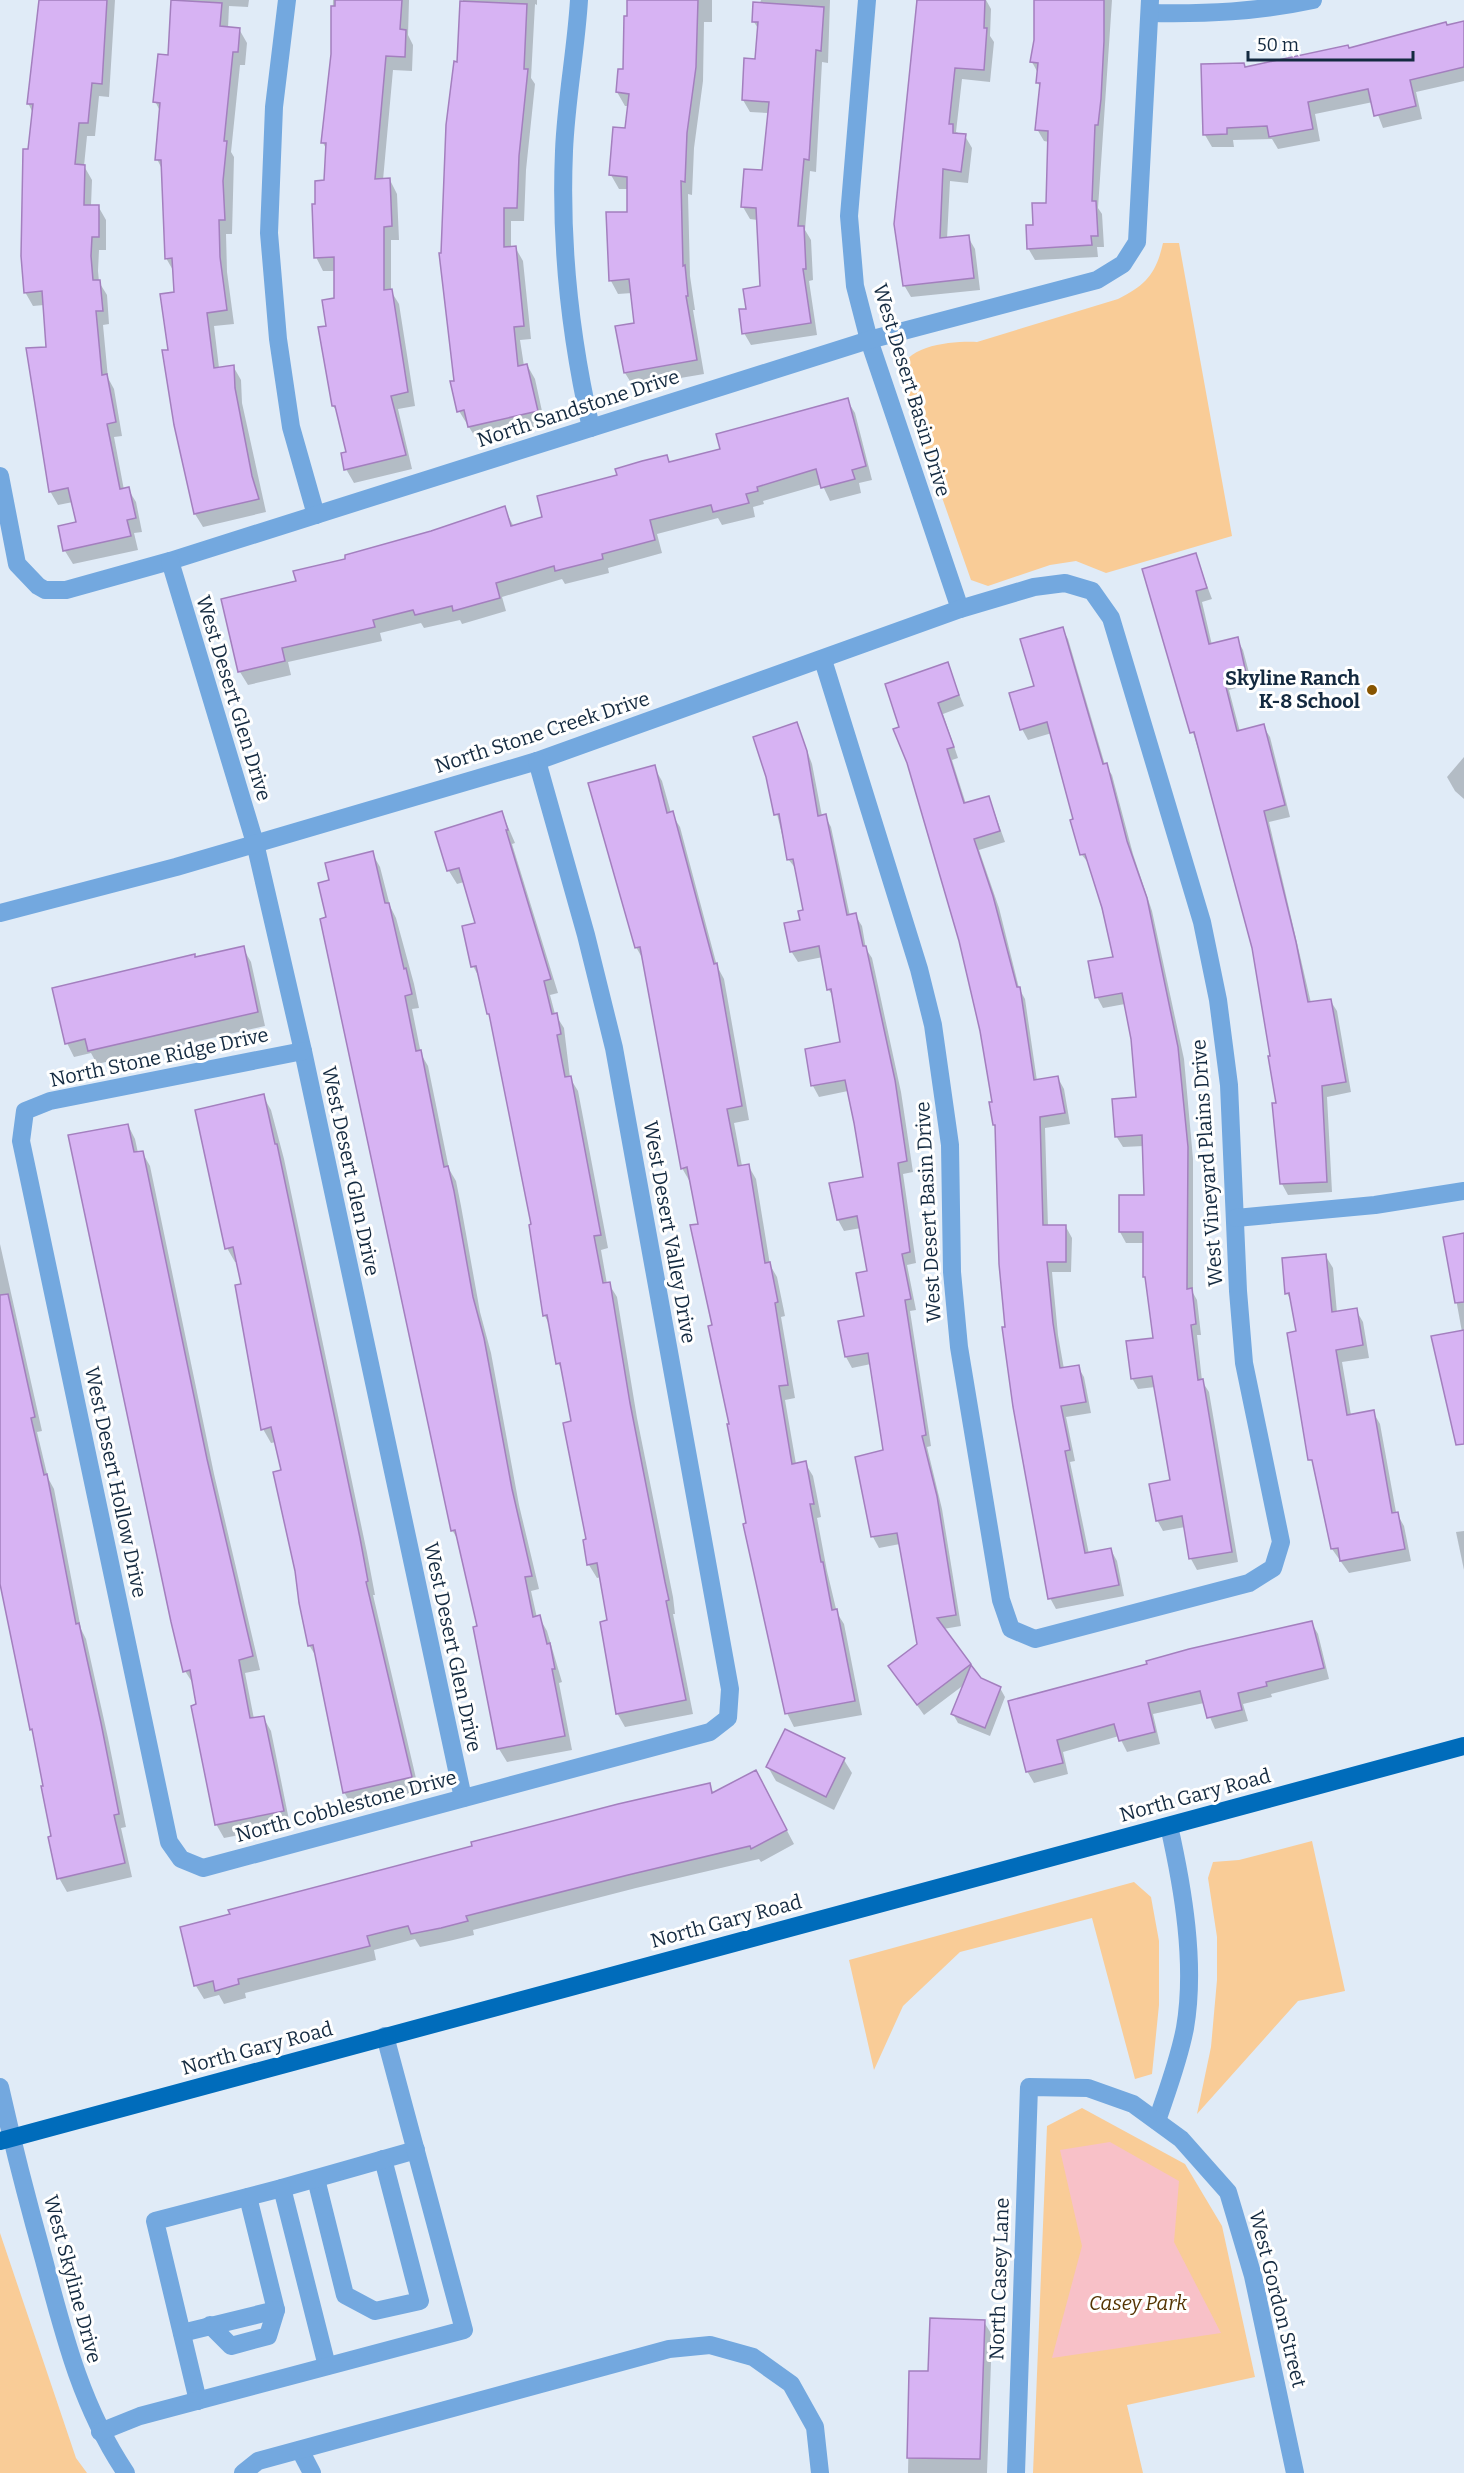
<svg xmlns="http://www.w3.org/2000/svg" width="1464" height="2473" font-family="Bitter,serif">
  <rect width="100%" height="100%" fill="#e0ebf7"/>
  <g fill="#f9cc97">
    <path d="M1163,243H1179L1232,536L1106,573L1076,561L1050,565L988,586L971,580L899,375C904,345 951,341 977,342L1118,299C1146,285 1156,274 1163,243Z"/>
    <path d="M1312,1841L1345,1991L1298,2001L1197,2114L1211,2047L1217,1980V1937L1208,1878L1213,1862L1239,1860Z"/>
    <path d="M1134,1882L1151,1897L1159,1941V2005L1152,2074L1135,2079L1092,1918L960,1952L903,2006L874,2070L849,1960Z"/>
    <path d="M1082,2108L1185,2164L1222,2226L1255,2377L1127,2405L1143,2473H1033L1047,2126Z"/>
    <path d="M0,2233L76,2458L87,2473H0Z"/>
  </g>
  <path fill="#f8c1c8" d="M1110,2142L1179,2181L1174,2242L1221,2333L1052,2358L1082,2246L1060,2150Z"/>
  <g fill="#0003">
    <path d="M40,0H115L109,97L99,96L95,136H87L84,166L92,180L91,206H98L106,220V250H99L98,271L99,282L107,295L109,324L103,325L108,378L114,389L122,436L114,437L124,490L128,489L136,502L142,532L134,533L138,550L73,564L65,551L59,527L77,523L73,502L58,505L50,491L48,348L44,305L33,306L25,292L33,113L28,103Z"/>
    <path d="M172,0H249L248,7L229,6L228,28L239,29L247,43L245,65H240L231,152L234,157L232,234H226L227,272L234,324L214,326L219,368L233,366L241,380L242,403L266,512L203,527L195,514L176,425L169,351L176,293L174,272L166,258L162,169L157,159L161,113L155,101L169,57Z"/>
    <path d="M333,0H409L408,35L413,45L412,71L393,70L383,180H390L397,194L399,240H391V291L399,304L415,406L398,409L412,469L354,483L346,469L348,453L339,414L333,406L327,327L335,299V271H323L316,257L317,206L325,182L327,150L323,143L332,54Z"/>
    <path d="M463,0H537V5L535,4L531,78L535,84L526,170L524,221H511V248L515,247L523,261L531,339L520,340L524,366L527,365L535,379L545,425L477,440L459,411L443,255Z"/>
    <path d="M628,0H712V22H704L703,81L694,148L692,195L688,194L690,276L695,310H693L704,374L633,386L625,373L617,327L635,324L632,293L618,294L611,281L629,213L628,189H619L611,175L626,130L629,106H625L617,92L624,71Z"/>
    <path d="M761,0H830L828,63L822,62L816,172L810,171L805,230L811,240L813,280L809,281L817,335L751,345L744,333L748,310L761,288L758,220L750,219L743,207L763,172L769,113L750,112L743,100L757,60L759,30L754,22Z"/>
    <path d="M916,0H986L991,9L990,36L994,42L990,82L962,79L956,132L965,136L972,148L968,183L950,181L947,239L968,237L975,249L980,290L911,297L904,285L896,224L917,18Z"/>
    <path d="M1035,0H1112L1098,208L1102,214L1104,247H1097L1098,257L1035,260L1028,248L1035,227L1047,204L1049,142L1044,141L1037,129L1041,89L1038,83V73L1032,62L1035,40Z"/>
    <path d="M1464,22V81L1416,92L1422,119L1383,128L1373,102L1315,114L1320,141L1278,149L1272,139L1233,140L1234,147H1212L1205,135L1244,64L1246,68L1349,49Z"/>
    <path d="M847,400L855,413L872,480L859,483L861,493L830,501L822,484L763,501L764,504L753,507L755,517L722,525L718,518L657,534L662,553L608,568L609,573L565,584L562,579L502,597L506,611L462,624L460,620L424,628L421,623L380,633L382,641L288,662L291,675L248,685L240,672L298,582L347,560L504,508L514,527L544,518L618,476L666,457L670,464L722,450Z"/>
    <path d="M1195,554L1212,599L1202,602L1212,645L1237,639L1243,650L1252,684L1229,690L1240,732L1263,726L1270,737L1290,817L1269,822L1311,1003L1330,1000L1337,1011L1351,1092L1327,1097L1332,1192L1288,1195L1282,1184L1277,1104L1262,994L1234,865L1182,697Z"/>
    <path d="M1062,628L1068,639L1105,765L1112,775L1133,854L1152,911L1184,1059L1193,1159V1293L1197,1300L1201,1335H1197L1202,1381L1209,1392L1238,1562L1197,1570L1191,1559L1185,1527L1163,1531L1157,1520L1171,1482L1155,1387L1138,1389L1132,1378L1155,1339L1144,1243H1126L1120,1232L1145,1197L1144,1146L1123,1147L1116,1136L1138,1099L1132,1039L1125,1004L1103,1008L1097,997L1115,958L1090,865L1082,855L1052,733L1028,740L1022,729L1036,687Z"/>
    <path d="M947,664L964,706L943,714L958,758L952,760L966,804L989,797L1005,842L979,850L999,908L1019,988L1025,999L1037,1081L1058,1078L1064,1089L1070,1124L1045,1128L1048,1227H1066L1072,1238L1071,1272H1052L1058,1335L1064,1369L1078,1367L1084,1377L1091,1413L1066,1417L1075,1461L1070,1462L1089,1554L1111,1550L1117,1561L1124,1596L1056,1609L1050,1598L1007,1328L997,1130L994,1125L993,1103L982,1030L951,906L901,728Z"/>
    <path d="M797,724L812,764L822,816H825L831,827L850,916L855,915L862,926L866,949L872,958L901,1092L913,1172L903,1174L916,1263L907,1265L916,1310L910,1311L931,1446L927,1447L942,1509L961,1626L943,1629L980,1679L1000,1688L1005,1697L990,1736L958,1723L953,1714L965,1684L924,1715L890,1667L919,1645L900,1544L879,1548L873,1537L884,1452L871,1364L852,1368L846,1357L839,1322L866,1317L869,1272L861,1228L844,1231L838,1220L865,1178L848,1091L819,1097L813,1086L842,1044L835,1000L829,990L823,957L798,962L791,951L805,911L797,870L788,859L768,777Z"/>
    <path d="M1464,757V799L1455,791L1447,777Z"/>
    <path d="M654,767L662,781L671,813L680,827L717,966L724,979L749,1120L734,1123L742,1166L748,1165L756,1179L770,1265L777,1277L785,1316L781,1317L795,1398L785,1400L796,1464L805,1463L813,1476L821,1517L817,1518L827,1571L837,1613L844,1624L862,1715L794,1727L787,1713L748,1524L714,1327L700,1225L690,1182L682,1168L644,961L636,947Z"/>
    <path d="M502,813L515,843L512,844L558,993L550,995L555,1014L564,1028L570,1078L578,1091L608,1248L601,1250L607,1284H609L617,1297L637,1418L673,1597L675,1614H673L693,1714L625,1727L617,1713L609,1621L601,1577L597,1578L589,1565L588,1541L572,1422L563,1372L558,1363L550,1326L545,1316L523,1172L492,1020L480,979L473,966L476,924L464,882L457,884L449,871L437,833Z"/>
    <path d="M372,853L380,867L390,906L396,918L414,984L419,1008L412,1009L421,1054L428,1066L449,1169L456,1181L461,1206L480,1312L491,1353L519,1505L539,1589L531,1591L537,1618L539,1617L547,1631L562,1682L559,1683L572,1750L507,1762L499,1749L479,1627L460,1543L452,1530L328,918L331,881Z"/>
    <path d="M243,948L251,962L265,1026L97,1064L91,1053L74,1057L67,1043L195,959Z"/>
    <path d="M263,1096L271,1110L284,1159L367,1553L375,1595H373L419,1791L352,1806L344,1792L317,1658L309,1645L276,1442L271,1443L263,1429L238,1262H235L227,1248Z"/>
    <path d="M128,1125L135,1139L138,1153L142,1152L150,1166L214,1474L260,1670L245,1673L254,1719L263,1717L271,1731L290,1825L224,1838L216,1824L194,1685L185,1671Z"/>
    <path d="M1464,1235V1430L1462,1332L1445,1238Z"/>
    <path d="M0,1244L42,1431L37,1432L48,1478L54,1489L81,1629L86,1639L108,1738L126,1827L121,1828L132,1877L67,1892L59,1878L35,1736L31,1729L0,1582Z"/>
    <path d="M1325,1255L1333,1268L1337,1313L1356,1310L1363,1322L1369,1358L1342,1362L1351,1415L1373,1412L1380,1424L1396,1512L1404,1526L1411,1561L1349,1573L1332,1549L1306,1435L1297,1332L1292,1303L1287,1293Z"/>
    <path d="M1464,1531V1570L1456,1532Z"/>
    <path d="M1311,1622L1318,1634L1329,1679L1271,1694L1272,1697L1243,1704L1248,1721L1215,1729L1204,1703L1153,1714L1160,1744L1127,1752L1119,1736L1063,1752L1068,1774L1034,1783L1027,1771L1010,1702Z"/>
    <path d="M844,1760L852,1773L834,1810L776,1781L768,1767Z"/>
    <path d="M709,1785L714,1794L763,1785L794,1844L761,1862L759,1859L636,1888L473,1930L474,1935L449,1941L420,1947L415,1939L374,1950L376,1960L245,1993L246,1998L224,2004L219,1995L204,1999L196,1986Z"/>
    <path d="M984,2322L992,2335L987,2473H908L910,2373H929Z"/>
  </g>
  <g fill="#d7b3f3" stroke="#a37fbe" stroke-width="1.5">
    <path d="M39,0H107L102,84L92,83L88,123H79L75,164L85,165L84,205H99V237H92L91,256L93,280H100L103,311H96L102,375L107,374L116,422L107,424L120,489L129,487L136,518L127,520L131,536L63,551L58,526L76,522L68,488L49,492L26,348L46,347L42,291L24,293L21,256L23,149H28L33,104H27Z"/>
    <path d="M171,0L222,3L220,26L240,28L238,52H233L224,141H227L223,181L225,220H219L220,257L227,310L207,313L214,368L234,365L235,388L252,476L259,499L194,514L174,425L162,350H168L160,294L174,292L172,258L165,259L161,160H155L160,103L153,102L158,54L168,55Z"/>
    <path d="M335,0H402L400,29L406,30L405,57L386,56L375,179L390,178L392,226L384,227V290L392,289L408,392L391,396L406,455L344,470L341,453L346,452L335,406H332L318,327L326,326L322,300L334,298V257L314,258L312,204H315V181L324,180L326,143H321L331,54V6H335Z"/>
    <path d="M627,0H698L696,67L687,133L685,182L681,181L683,266L685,265L688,296H686L697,360L624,373L615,326L634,323L629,279L609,281L606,212H627V177L609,175L613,127L625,128L629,94L616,92L618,69H623L624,16H627Z"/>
    <path d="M917,0H985L984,28H987L984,70L955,68L949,124H953V133L966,134L961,172L943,169L940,238L969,235L974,278L903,286L894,224Z"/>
    <path d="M1034,0H1104V41L1101,99L1098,125H1095L1092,201H1096L1098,236H1091L1092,245L1027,249L1026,225H1033L1032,203H1046L1048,131L1035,130L1040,83H1036L1038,63L1030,62L1034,40Z"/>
    <path d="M460,1L527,4L524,69H528L519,156L517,208H504V247L516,246L524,326L514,327L518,366L527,364L538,411L468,427L464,410L457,412L450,381H454L439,253H441L446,125L454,61L457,62Z"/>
    <path d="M753,2L824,7L821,51L816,50L809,160L804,159L798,226H804L806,269H803L811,323L742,334L739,309H746L743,289L760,286L756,208L741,207L744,169L762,170L769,102L742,100L744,58L755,59L758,22H752Z"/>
    <path d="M1464,21V67L1410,80L1416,106L1374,116L1368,89L1308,102L1313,129L1269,137L1267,126L1227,128V134L1203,135L1201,64L1244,63L1245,67L1348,45L1349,48L1446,22L1447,25Z"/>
    <path d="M848,398L866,466L852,470L855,479L821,488L816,469L757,487L758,491L746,494L749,503L713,512L711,505L650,520L655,540L602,554L603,559L555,571L554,566L496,583L500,598L453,611L452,606L415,615L413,610L373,620L375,627L282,648L285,661L238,672L221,599L296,581L293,571L345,559V555L431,531L505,506L511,526L542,517L537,496L617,475L615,469L642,461L667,455L669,462L720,449L716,434Z"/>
    <path d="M1196,553L1207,588L1196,591L1209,644L1238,637L1246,673L1224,679L1237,731L1264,724L1285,805L1264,811L1296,942L1308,1002L1331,999L1346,1082L1322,1086L1327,1182L1280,1184L1272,1103H1276L1268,1056H1270L1252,948L1194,732L1190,733L1142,569Z"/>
    <path d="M1063,627L1103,764L1107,763L1127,841L1147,898L1178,1047L1188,1147L1187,1289L1192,1288L1196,1324L1191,1325L1198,1380L1203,1379L1232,1552L1189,1559L1182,1516L1156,1521L1149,1484L1170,1480L1152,1376L1131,1379L1126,1341L1153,1338L1145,1277H1143V1232H1119V1195H1144L1142,1135L1115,1137L1112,1099L1136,1097L1131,1039L1122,993L1095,998L1088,961L1113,957L1102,908L1085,854L1080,855L1070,820L1073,819L1047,722L1020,730L1009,693L1034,686L1020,639Z"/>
    <path d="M948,662L959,695L938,703L954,747L947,749L964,803L989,796L1000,831L974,839L993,896L1017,987H1020L1034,1080L1058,1076L1065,1113L1040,1117L1043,1225H1066V1262H1047L1053,1323L1060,1368L1079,1365L1086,1402L1061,1406L1070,1450L1065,1451L1085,1553L1111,1548L1119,1585L1048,1599L1013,1407L1002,1327H1005L999,1264L995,1125H993L989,1102H992L980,1031L959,941L907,763L893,729L899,727L885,684Z"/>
    <path d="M797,722L807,751L818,816L826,814L847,915L856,913L863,946H866L895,1080L907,1161L898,1163L910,1252L902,1254L911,1299L905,1300L926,1435L922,1436L937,1496L956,1615L937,1618L971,1664L917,1705L888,1666L917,1644L897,1533L871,1537L855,1457L883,1450L868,1353L845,1357L838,1321L864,1316L856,1273L867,1271L857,1216L837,1220L829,1183L863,1177L854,1123L845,1080L811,1086L805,1049L840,1042L831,989L827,990L819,946L790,952L784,923L800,920L798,911L803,910L793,859L787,860L779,814L774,815L766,777L753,737Z"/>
    <path d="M655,765L667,813L673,811L714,964L717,963L742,1106L727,1109L738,1166L749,1164L765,1263L770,1262L778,1302L775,1303L788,1385L779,1386L792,1464L806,1461L814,1504H810L821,1562H823L832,1610L837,1609L855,1701L785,1714L743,1524L746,1523L727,1424H729L708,1326L712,1325L690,1225L698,1224L687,1167L681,1169L640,947L635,948L588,783Z"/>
    <path d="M502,811L508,830H506L551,979L544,981L552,1014L557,1013L561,1034L557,1035L565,1077L571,1076L601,1235L594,1236L603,1283L610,1282L630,1403L665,1582L669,1600L666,1601L686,1700L616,1714L600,1622L607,1620L597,1563L587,1565L583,1540L586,1539L563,1423L571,1421L560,1363L556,1364L547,1315L543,1316L529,1225L531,1224L489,1014H487L476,966L471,967L462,926L475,923L459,868L447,871L435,832Z"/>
    <path d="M373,851L385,903H389L404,969L406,968L412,994L405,996L416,1051L421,1050L444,1167L448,1166L454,1191L473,1297L484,1338L512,1489L532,1576L525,1577L533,1617L540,1615L547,1644L550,1643L555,1669H552L565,1736L497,1749L473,1627L477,1626L455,1530L451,1531L320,919L326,917L318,883L329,880L325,863Z"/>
    <path d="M244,946L258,1012L88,1051L85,1039L65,1044L52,988L195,954V957Z"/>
    <path d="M264,1094L275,1144H277L360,1538L368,1581L366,1582L412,1777L343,1793L313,1645L308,1646L299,1603L295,1571L273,1472L281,1470L271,1427L261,1430L235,1285L241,1284L233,1247L225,1249L195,1110Z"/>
    <path d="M128,1124L134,1152L143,1151L207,1459L253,1656L239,1660L250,1718L264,1716L284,1811L215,1825L191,1706L196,1704L190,1670L183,1672L171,1622L68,1135Z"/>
    <path d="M1464,1233V1302L1455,1303L1443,1237Z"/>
    <path d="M1326,1254L1332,1312L1357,1308L1363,1345L1336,1350L1347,1415L1374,1410L1392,1513L1398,1512L1405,1549L1340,1561L1338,1548L1331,1549L1312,1460H1308L1287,1333L1296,1331L1289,1293L1285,1294L1282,1258Z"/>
    <path d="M8,1294L35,1417L31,1418L44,1475L47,1474L76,1624L79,1623L101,1723L119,1814L114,1815L125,1863L57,1879L48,1837L51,1836L41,1786H43L32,1729L30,1730L0,1584V1295Z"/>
    <path d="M1464,1330V1444L1456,1445L1431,1336Z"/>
    <path d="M1312,1621L1324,1668L1266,1682L1267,1686L1238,1693L1242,1710L1207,1718L1200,1691L1148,1703L1155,1732L1119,1741L1114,1724L1057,1740L1063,1763L1026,1772L1008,1701L1147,1664L1146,1661L1189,1649Z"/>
    <path d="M971,1665L981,1678L1001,1687L985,1728L951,1714Z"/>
    <path d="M785,1729L845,1758L826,1797L766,1767Z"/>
    <path d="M756,1770L787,1830L751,1849L750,1846L628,1875L466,1916L468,1921L441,1928L411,1934L408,1926L391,1930L367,1936L370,1946L238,1979L239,1984L215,1991L213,1981L194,1986L180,1927L230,1914L228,1910L472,1846L471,1842L618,1804L710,1783L712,1793Z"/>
    <path d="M930,2318L985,2320L980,2459L907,2458L909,2371H928Z"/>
  </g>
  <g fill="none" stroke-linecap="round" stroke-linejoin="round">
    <g stroke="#73a8df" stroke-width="18">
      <path d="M287,0L274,107L269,233L278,339L291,427L316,515"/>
      <path d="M579,0C576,50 566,100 564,151C560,245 570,336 591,428"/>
      <path d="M867,0L849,216L855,286L869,340L960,609"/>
      <path d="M1150,13C1207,14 1257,12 1313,0"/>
      <path d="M0,476L17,564L38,586L45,590H66L170,561L869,340L1097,280L1123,264L1137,242L1150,0"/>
      <path d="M170,561L255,843L303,1051L463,1798"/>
      <path d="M0,913L176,867L537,761L960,609L1034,587L1065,583L1092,591L1111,618L1202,922L1218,1000L1229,1085L1238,1291L1244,1363L1281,1542L1273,1568L1249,1583L1035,1639L1011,1629L1001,1600L959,1347L952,1272L950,1145L933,1025L919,969L823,660"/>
      <path d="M303,1051L50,1101L25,1111L21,1141L169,1842L181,1859L203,1868L710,1732L728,1718L730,1689L614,1048L586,935L537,761"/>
      <path d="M1236,1218L1375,1205L1464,1191"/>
      <path d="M0,2087C13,2145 28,2203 44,2260C64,2336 82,2408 126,2473"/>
      <path d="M1157,2121C1167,2091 1179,2060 1185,2028C1196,1964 1183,1888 1169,1826"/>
      <path d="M316,2179L345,2295L375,2311L420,2301L383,2159"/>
      <path d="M282,2188L416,2150"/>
      <path d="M210,2325L231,2346L268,2336L276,2310L248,2197"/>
      <path d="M182,2333L276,2310"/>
      <path d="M198,2401L155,2221L282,2188L327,2366"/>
      <path d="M100,2432L140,2416L464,2330L385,2036"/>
      <path d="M300,2450L312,2473"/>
      <path d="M243,2473L258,2461L669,2349L710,2345L753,2357L791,2384L815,2427L820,2473"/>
      <path d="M1016,2473L1029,2087L1088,2088L1133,2104L1181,2139L1228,2192L1253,2276L1295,2473"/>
    </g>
    <path stroke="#006cbb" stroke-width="18" d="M0,2141L1464,1746"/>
  </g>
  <circle fill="#850" stroke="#fff" stroke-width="2" cx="1372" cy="690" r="6"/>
  <g text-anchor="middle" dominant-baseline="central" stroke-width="6" stroke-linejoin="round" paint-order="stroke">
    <g font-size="20" fill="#142a40" stroke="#fff">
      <text transform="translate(912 390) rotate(73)">West Desert Basin Drive</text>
      <text transform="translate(578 408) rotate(-18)">North Sandstone Drive</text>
      <text transform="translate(234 698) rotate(73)">West Desert Glen Drive</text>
      <text transform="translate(542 732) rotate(-18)">North Stone Creek Drive</text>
      <text transform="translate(159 1057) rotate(-12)">North Stone Ridge Drive</text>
      <text transform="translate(1207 1163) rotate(-94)">West Vineyard Plains Drive</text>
      <text transform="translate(351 1171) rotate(78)">West Desert Glen Drive</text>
      <text transform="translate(928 1212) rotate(-93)">West Desert Basin Drive</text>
      <text transform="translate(670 1232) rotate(80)">West Desert Valley Drive</text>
      <text transform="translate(116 1482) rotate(78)">West Desert Hollow Drive</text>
      <text transform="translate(453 1647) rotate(78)">West Desert Glen Drive</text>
      <text transform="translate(1195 1795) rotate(-15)">North Gary Road</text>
      <text transform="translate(346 1806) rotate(-15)">North Cobblestone Drive</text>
      <text transform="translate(726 1921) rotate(-15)">North Gary Road</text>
      <text transform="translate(257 2048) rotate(-15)">North Gary Road</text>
      <text transform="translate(73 2279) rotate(75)">West Skyline Drive</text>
      <text transform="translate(999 2279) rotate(-88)">North Casey Lane</text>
      <text transform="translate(1278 2299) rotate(76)">West Gordon Street</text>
    </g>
    <g font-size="20" font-weight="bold" fill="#142a40" stroke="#fff" text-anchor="end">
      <text x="1360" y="678">Skyline Ranch<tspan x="1360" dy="23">K-8 School</tspan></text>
    </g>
    <g font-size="20" font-style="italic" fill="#553403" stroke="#fff">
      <text x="1138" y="2303">Casey Park</text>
    </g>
  </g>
  <path d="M1248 51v9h165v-9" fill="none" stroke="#142a40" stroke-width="3"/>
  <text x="1257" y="51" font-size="18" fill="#142a40" stroke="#ffffff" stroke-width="4.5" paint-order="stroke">50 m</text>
</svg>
